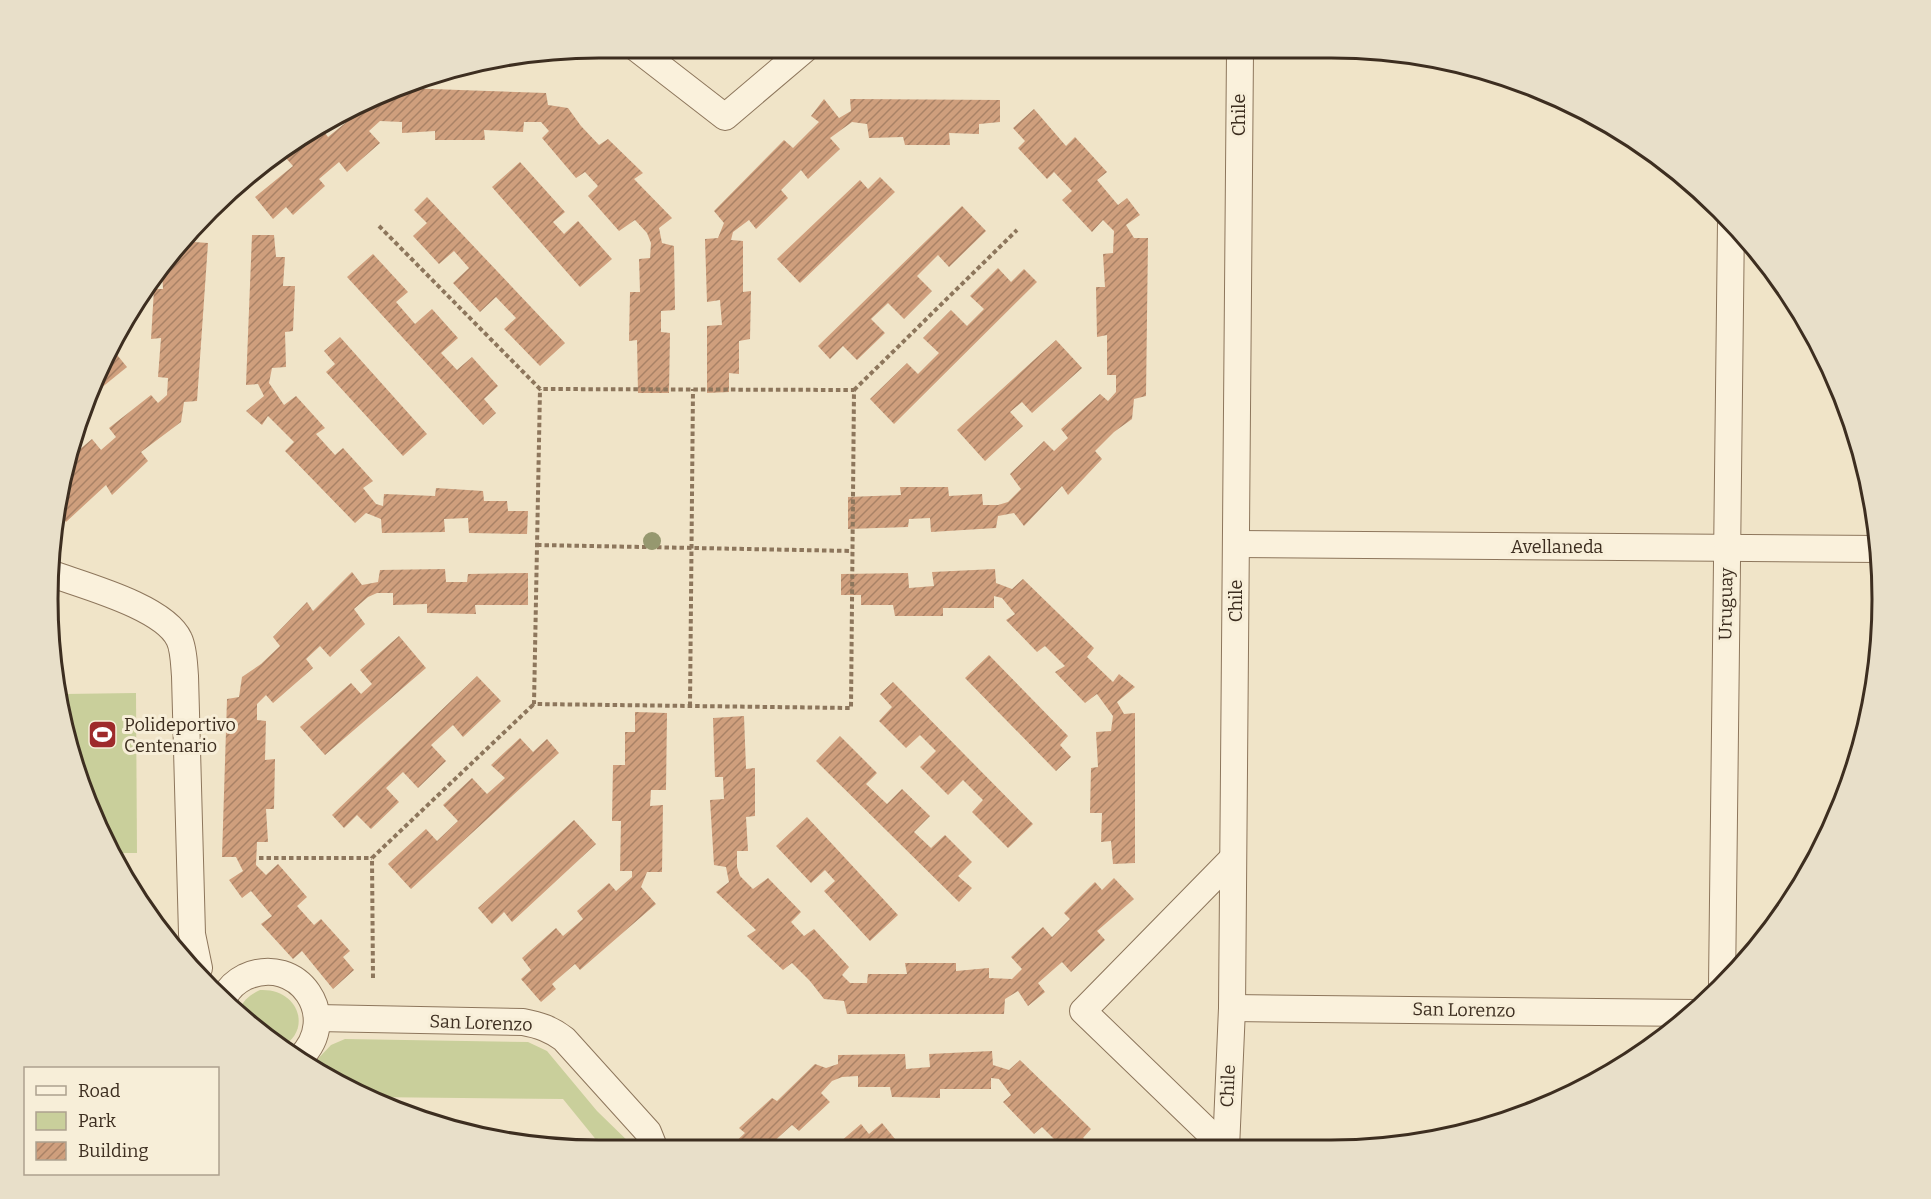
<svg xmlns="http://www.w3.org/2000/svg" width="1931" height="1199" font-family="Bitter,serif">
  <defs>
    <pattern id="building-hatch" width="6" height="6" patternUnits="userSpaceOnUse" patternTransform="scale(1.5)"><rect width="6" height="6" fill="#cf9f7d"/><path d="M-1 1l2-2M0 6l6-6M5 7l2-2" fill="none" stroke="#a98266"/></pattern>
  </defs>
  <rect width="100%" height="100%" fill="#f0e4c8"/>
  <g fill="#c9cf9b">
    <path d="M136,693L137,853H115L77,776L64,694Z"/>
    <path d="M260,990C299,988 313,1031 281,1047L264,1037L239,1011C243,1000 250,995 260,990Z"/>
    <path d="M345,1039L528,1042L547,1051L597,1111L634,1147H602L563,1099L367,1097L312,1065L331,1045Z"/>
  </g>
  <g fill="url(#building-hatch)">
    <path d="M403,88L546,93L548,105L568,108L581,126L599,145L608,139L643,173L634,179L672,218L659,228L662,243L674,246L675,310L661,311V332L670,333L669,393H638L637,340L629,341L630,292H640L639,259L650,258L651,243L647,233L635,220L619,231L588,196L598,186L585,172L576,178L542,138L549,131L541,122H524L523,132L484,130L485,140H435V131L402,133V122L380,121L369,131L380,143L347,172L339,162L319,179L325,186L293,215L286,207L273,219L255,197L293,166L285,157L305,140L323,130L328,137L354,116L352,115L371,105L374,108L387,101L388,96Z"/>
    <path d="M824,99L839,118L851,111L850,99L1000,100V122L979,124V134L949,133L950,145H905L903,137L869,138L867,124L852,122L830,138L840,149L808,179L801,170L781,190L788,198L756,229L749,220L733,232L731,240L743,241V292L751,291L750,339L739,341V374L729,373V392L707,393V326L722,325L720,300L707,302L705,239L718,238L724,223L714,211L784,140L793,148L819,122L811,116Z"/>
    <path d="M1034,109L1066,146L1075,137L1107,172L1097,180L1118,205L1127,198L1140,215L1126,225L1134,238H1148L1146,396L1134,399L1132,419L1114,432L1095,451L1102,459L1068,495L1062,486L1024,526L1014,513L998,516L996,528L931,532L930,518L909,519L908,527L848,529V497L901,495L900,487H948L949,496L982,494L983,505H998L1008,502L1021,489L1010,474L1044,441L1054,451L1068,438L1061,429L1100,394L1108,401L1116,392V375H1107V335L1097,337L1096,287H1105L1103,254L1113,253L1114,231L1103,220L1092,232L1062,200L1072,191L1054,172L1047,179L1018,148L1025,141L1013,128Z"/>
    <path d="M520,162L565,212L553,222L564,234L578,221L612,259L580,287L492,187Z"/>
    <path d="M880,177L895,192L800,283L777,259L860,180L868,189Z"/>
    <path d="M427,197L565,343L540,366L504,329L516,318L496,297L480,312L453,283L469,268L454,251L439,264L413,236L427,223L414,210Z"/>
    <path d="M962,206L986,231L949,267L938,255L917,276L932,291L904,319L888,303L871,319L885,333L857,360L843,346L830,359L818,346Z"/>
    <path d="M252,235H274L276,257H285L283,286H295L293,331L285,332L286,367L272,368L269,383L284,405L296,396L325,428L316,434L335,455L343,448L373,481L363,488L376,504L383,506L384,494L435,496L436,488L483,491L484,501H507L508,511H528L527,534L469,533L468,518L444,519L445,532L382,533L381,519L366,513L355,523L285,451L294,442L268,416L262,425L246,411L264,396L258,384L246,385Z"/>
    <path d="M192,238L194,242L208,243L197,401L184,402L181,422L141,452L148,461L112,495L106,485L66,522L62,516L72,456L92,439L101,450L116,437L109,428L151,395L158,403L167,395L168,378L158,377L161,338L151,339L154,289H163L162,270Z"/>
    <path d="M373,254L408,292L396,302L415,324L432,309L458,338L441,353L457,370L472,357L498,386L484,399L496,413L483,425L347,277Z"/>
    <path d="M998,268L1011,282L1024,269L1037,282L894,424L870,399L907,363L918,374L939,353L923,338L951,310L967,326L984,309L970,296Z"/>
    <path d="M340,337L427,434L403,456L326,372L335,364L324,351Z"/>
    <path d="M1056,340L1082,368L1032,413L1022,402L1010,412L1023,426L985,461L957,430Z"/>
    <path d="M113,350L127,367L90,397Z"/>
    <path d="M445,569L446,582H467L468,574L528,573V605H475L476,614L427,613V604L393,605V593H377L368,597L354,609L365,624L330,657L320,646L306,659L313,668L273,703L266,695L257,704V720L266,721L265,760L275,759L274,809H266L268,842H257L256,865L266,875L278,864L307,897L297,906L314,925L321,919L350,951L343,957L354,970L333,989L302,951L293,959L261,924L272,916L251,891L242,898L229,880L243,871L236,857H222L227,699L239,697L242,677L261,664L280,646L273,637L307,602L313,611L352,572L362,585L378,582L380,570Z"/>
    <path d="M995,569L996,583L1012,589L1023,579L1094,648L1087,657L1113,682L1119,674L1135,687L1117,702L1124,714L1135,713V863L1113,864L1111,841L1101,842L1102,813H1090L1091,768L1098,767L1096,732L1111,731L1113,716L1097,694L1085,703L1055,672L1065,666L1045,646L1037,652L1006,620L1015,614L1002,598L994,596V608H943V616H895L893,605H861V595H841V574L908,573L909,588L934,586L932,572Z"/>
    <path d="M399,636L426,668L325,755L300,727L351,683L361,694L372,684L360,670Z"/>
    <path d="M989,655L1068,736L1060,745L1071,757L1056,771L965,678Z"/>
    <path d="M477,676L501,701L463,737L453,725L431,745L446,761L418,788L403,772L386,788L399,802L371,829L357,815L344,828L332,815Z"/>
    <path d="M893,682L1033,824L1008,848L972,812L983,800L963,780L948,795L920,767L936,751L920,735L906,748L879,721L892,707L880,694Z"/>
    <path d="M635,712L667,713L666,790H651L650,806L663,805L662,872H647L641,887L656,904L580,970L575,964L552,984L556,989L541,1002L521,979L531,970L522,958L556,928L563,936L583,919L577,911L609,883L616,891L632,877V871H620L621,821H612L613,765H625V732H635Z"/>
    <path d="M744,716L746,769L755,768V816L746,817L748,851H737V867L740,876L753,889L768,878L801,912L791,922L804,936L814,929L849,967L842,975L850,983H867L868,974H907L905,963H956V971L989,968V978L1012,979L1022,969L1011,957L1043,927L1052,937L1070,919L1064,913L1095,882L1102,890L1114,878L1134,899L1097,931L1105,940L1071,972L1062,962L1038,983L1045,992L1028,1006L1018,991L1005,999L1004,1014H847L844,1001L824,999L810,981L792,963L783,970L747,936L756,930L716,892L729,882L726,867L714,865L710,800L724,799L723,777H715L713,718Z"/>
    <path d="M840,736L877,773L866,784L887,804L902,789L930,816L914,832L931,848L945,835L972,862L958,876L972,888L959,902L816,761Z"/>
    <path d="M520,738L533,752L547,739L559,753L411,889L388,864L426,829L437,841L458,821L443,805L472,778L487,794L505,778L491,765Z"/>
    <path d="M807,817L898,915L870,941L824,891L835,881L825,870L811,883L776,846Z"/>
    <path d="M574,820L596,844L512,922L504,912L492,924L478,908Z"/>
    <path d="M992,1051L993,1065L1009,1070L1020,1060L1091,1129L1083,1138L1094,1149H1059L1062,1147L1042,1127L1034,1134L1003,1102L1011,1095L999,1079L991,1078V1089H940V1098L892,1097L890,1087H858V1076L842,1077L832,1081L821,1093L830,1102L799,1131L792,1125L771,1144L775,1147H730L745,1133L739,1128L772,1098L777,1101L815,1064L826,1068L838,1064V1055L905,1054L906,1069L930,1067L929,1054Z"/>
    <path d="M882,1123L895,1139L885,1148H833L861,1124L869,1134Z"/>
  </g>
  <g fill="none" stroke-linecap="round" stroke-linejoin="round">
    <defs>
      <g id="minor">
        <path d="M636,48L725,117L805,49"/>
        <path d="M1236,544L1879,549"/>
        <path d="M52,574C85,586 164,607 179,639C184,649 184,665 185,676L192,934L199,968"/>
        <path d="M1722,986L1731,221"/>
        <path d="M225,996C229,988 237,981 245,977C298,953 342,1017 300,1058"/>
        <path d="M1232,1008L1696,1013"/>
        <path d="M317,1018L523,1022C539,1025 551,1029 564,1039L648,1132L654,1147"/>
        <path d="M1226,1149L1232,1008L1240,52"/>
        <path d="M1226,1149L1083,1011L1233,858"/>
      </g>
    </defs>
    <use href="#minor" stroke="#8d765c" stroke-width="28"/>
    <g stroke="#8d765c" stroke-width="4" stroke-dasharray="4.5 3" stroke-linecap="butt">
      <path d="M379,226L540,389L854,390L851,708L534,704L540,389"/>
      <path d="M854,390L1017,230"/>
      <path d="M537,545L852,551"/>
      <path d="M690,706L693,389"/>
      <path d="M259,858H372"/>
      <path d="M373,978L372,858L534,704"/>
    </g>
    <use href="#minor" stroke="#faf1dc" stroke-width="26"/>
  </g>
  <circle fill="#96986f" cx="652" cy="541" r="9"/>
  <defs>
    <symbol id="stadium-square" viewBox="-11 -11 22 22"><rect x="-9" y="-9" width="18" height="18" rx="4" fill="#9e2a2b" stroke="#f7eed8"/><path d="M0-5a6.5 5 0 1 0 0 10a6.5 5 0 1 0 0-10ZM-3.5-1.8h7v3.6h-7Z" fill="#fff"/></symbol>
  </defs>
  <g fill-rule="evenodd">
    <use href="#stadium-square" x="86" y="718" width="33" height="33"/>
  </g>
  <g text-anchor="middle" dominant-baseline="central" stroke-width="6" stroke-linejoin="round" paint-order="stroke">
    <g font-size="18" fill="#3d2e20" stroke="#f7eed8">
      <text transform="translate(1239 115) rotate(-90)">Chile</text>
      <text x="1557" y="547">Avellaneda</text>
      <text transform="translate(1236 601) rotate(-90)">Chile</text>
      <text transform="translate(1726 604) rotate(-89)">Uruguay</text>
      <text transform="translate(1464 1010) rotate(1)">San Lorenzo</text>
      <text transform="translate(481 1023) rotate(2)">San Lorenzo</text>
      <text transform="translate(1228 1086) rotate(-87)">Chile</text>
    </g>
    <g font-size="18" fill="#3d2e20" stroke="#f7eed8" text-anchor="start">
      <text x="124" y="725">Polideportivo<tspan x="124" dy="21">Centenario</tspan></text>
    </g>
  </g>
  <path d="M0 0H1931V1199H0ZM599 58H1331A541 541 0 0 1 1872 599V599A541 541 0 0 1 1331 1140H599A541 541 0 0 1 58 599V599A541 541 0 0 1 599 58Z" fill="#e8dfc9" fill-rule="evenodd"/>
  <path fill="none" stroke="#3d2e20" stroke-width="3" d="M599 58H1331A541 541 0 0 1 1872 599V599A541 541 0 0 1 1331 1140H599A541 541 0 0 1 58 599V599A541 541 0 0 1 599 58Z"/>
  <rect x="24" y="1067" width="195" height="108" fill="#f7eed8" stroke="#ada18e" stroke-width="1.5"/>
  <rect x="36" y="1086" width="30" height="9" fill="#faf1dc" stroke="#ada18e" stroke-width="1.5"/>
  <text x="78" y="1097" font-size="18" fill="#3d2e20">Road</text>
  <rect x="36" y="1112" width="30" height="18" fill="#c9cf9b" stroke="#ada18e" stroke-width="1.5"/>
  <text x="78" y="1127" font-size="18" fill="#3d2e20">Park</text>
  <rect x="36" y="1142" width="30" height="18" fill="url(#building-hatch)" stroke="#ada18e" stroke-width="1.5"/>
  <text x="78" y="1157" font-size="18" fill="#3d2e20">Building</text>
</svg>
